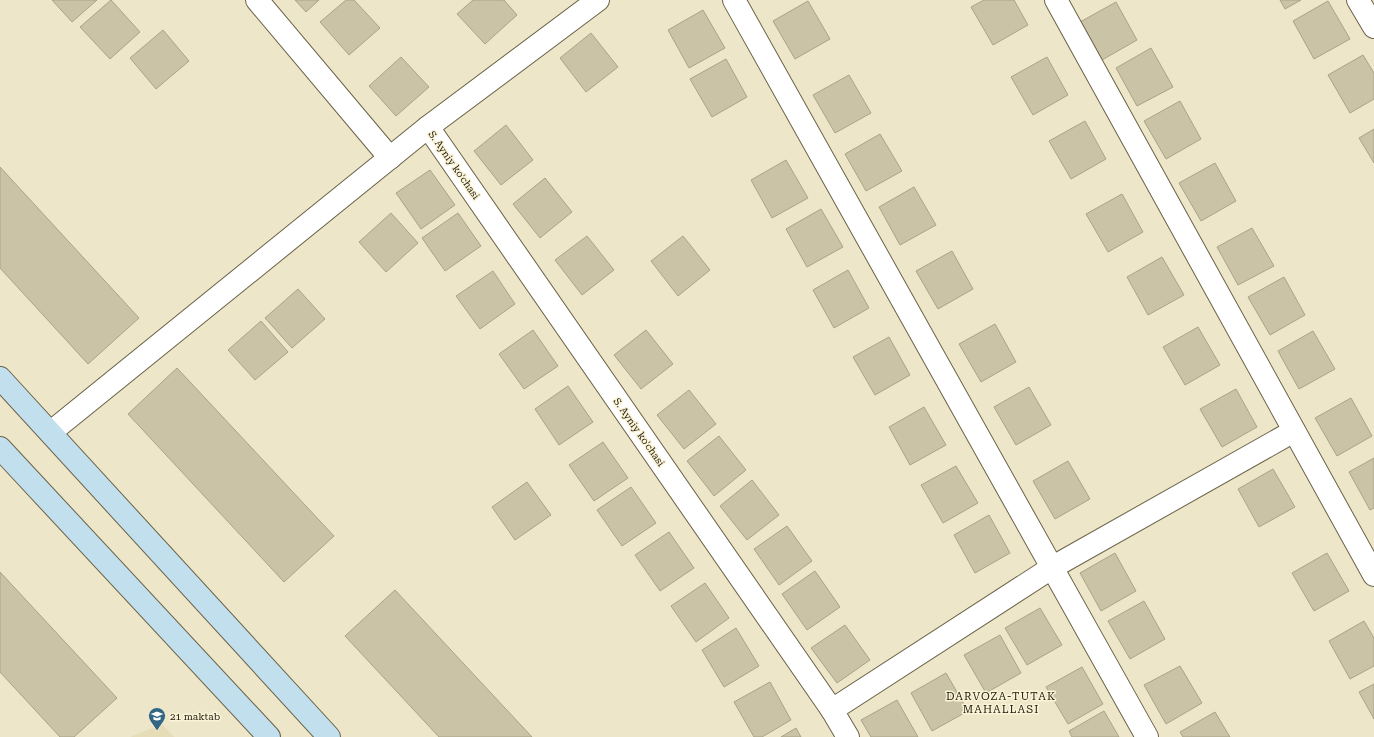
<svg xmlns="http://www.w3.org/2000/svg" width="1374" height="737" font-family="'Roboto Serif',serif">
  <rect width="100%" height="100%" fill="#eee6c8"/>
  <path fill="#e6dcb7" d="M162,724L174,737H130Z"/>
  <g fill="#cac3a5" stroke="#aba387">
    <path d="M52,0H97L72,22Z"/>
    <path d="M111,0L140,32L110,59L80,27Z"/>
    <path d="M295,0H319L306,12Z"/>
    <path d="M346,0H354L380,28L349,55L320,22Z"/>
    <path d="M473,0H504L517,15L485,44L457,14Z"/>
    <path d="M984,0H1014L1028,25L993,45L971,7Z"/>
    <path d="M1280,0H1301L1285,9Z"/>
    <path d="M808,1L830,39L795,59L773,21Z"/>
    <path d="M1328,1L1350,39L1314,59L1293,21Z"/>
    <path d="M1116,2L1137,40L1102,60L1080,22Z"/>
    <path d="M703,10L725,48L689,68L668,30Z"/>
    <path d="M163,30L189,61L156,89L130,58Z"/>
    <path d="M591,33L618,67L586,92L560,58Z"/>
    <path d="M1151,48L1173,87L1137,106L1116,68Z"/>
    <path d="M1363,55L1374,73V99L1350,113L1328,75Z"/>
    <path d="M401,57L429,87L396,116L369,86Z"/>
    <path d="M1047,57L1068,95L1033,115L1011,77Z"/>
    <path d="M726,59L747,97L712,117L690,79Z"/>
    <path d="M849,75L871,113L835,133L813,95Z"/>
    <path d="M1180,101L1201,139L1166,159L1144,121Z"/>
    <path d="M1085,121L1106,159L1071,179L1049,141Z"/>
    <path d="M506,125L533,160L501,185L474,151Z"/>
    <path d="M1374,129V163L1359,138Z"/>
    <path d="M880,134L902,171L866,191L845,154Z"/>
    <path d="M786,160L808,198L772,218L751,180Z"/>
    <path d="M1215,163L1236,201L1201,221L1179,183Z"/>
    <path d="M0,167L139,318L88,364L0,268Z"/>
    <path d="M430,170L455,205L421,229L396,193Z"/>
    <path d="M545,178L572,212L540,238L513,204Z"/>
    <path d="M914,187L936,225L900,245L879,207Z"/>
    <path d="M1122,194L1143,232L1108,252L1086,214Z"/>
    <path d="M821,209L843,247L807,267L786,229Z"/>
    <path d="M391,213L418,243L386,272L359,242Z"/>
    <path d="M458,213L481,246L445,271L422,238Z"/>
    <path d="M1252,228L1274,266L1238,285L1217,247Z"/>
    <path d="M587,236L614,270L582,295L555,260Z"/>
    <path d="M683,236L710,270L678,296L651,261Z"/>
    <path d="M952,251L973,289L938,309L916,271Z"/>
    <path d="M1162,257L1184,295L1148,315L1127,277Z"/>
    <path d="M848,270L869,308L834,328L813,290Z"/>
    <path d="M493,271L515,304L480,329L456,296Z"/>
    <path d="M1284,277L1305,315L1270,335L1248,297Z"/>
    <path d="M298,289L325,319L292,348L265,318Z"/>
    <path d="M261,321L288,352L255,380L228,350Z"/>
    <path d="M995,324L1016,362L981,382L959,344Z"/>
    <path d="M1198,327L1220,365L1185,385L1163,347Z"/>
    <path d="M533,330L558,366L524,389L499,354Z"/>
    <path d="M646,330L673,364L641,389L614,355Z"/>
    <path d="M1313,331L1335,369L1299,389L1278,351Z"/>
    <path d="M889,337L910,375L875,395L853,357Z"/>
    <path d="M177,368L334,536L284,582L128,414Z"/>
    <path d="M568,386L593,422L559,445L535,409Z"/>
    <path d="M1029,387L1051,425L1016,445L994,407Z"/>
    <path d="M1236,389L1257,427L1222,447L1200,409Z"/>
    <path d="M689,390L716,424L684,449L657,415Z"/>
    <path d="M1351,398L1372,436L1337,456L1315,418Z"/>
    <path d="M924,407L946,445L910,465L889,427Z"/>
    <path d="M719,436L746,470L714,496L687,461Z"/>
    <path d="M603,442L628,478L594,501L569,465Z"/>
    <path d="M1374,458V508L1370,510L1349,472Z"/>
    <path d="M1068,461L1090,499L1055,519L1033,481Z"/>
    <path d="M956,466L978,503L943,523L921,485Z"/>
    <path d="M1273,469L1295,507L1259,527L1238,489Z"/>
    <path d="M752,480L779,515L747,540L720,506Z"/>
    <path d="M527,482L551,515L515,540L492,507Z"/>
    <path d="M631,487L656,523L622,546L597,510Z"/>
    <path d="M989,515L1010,553L975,573L954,535Z"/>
    <path d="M787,526L812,561L779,585L754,549Z"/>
    <path d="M669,532L694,568L660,591L635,555Z"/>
    <path d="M1115,553L1136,591L1101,611L1080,573Z"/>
    <path d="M1327,553L1349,591L1314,611L1292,573Z"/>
    <path d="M815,571L840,607L807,630L782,594Z"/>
    <path d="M0,572L117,698L74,737H60L0,672Z"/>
    <path d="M705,583L729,618L696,642L671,606Z"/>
    <path d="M395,590L532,737H439L345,636Z"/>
    <path d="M1144,601L1165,639L1130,659L1108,621Z"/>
    <path d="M1040,608L1062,645L1027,665L1005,628Z"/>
    <path d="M1364,621L1374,638V666L1350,679L1329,641Z"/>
    <path d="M845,625L870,660L837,683L811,648Z"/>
    <path d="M736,628L759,666L724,687L702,650Z"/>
    <path d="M1000,635L1021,673L986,693L964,655Z"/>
    <path d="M1180,666L1202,703L1166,724L1144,685Z"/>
    <path d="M1082,667L1103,704L1068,724L1046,687Z"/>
    <path d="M946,673L968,711L932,731L911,693Z"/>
    <path d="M770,682L791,720L762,737H754L734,702Z"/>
    <path d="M1374,684V719L1359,692Z"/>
    <path d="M897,700L918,737H871L861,720Z"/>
    <path d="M1104,711L1119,737H1072L1069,731Z"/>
    <path d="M1215,712L1230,737H1183L1180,732Z"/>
    <path d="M796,728L801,737H781Z"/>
  </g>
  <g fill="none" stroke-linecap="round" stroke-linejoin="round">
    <defs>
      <g id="minor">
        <path d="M257,0L390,158"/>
        <path d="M734,0L1147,737"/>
        <path d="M1056,0L1374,575"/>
        <path d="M1358,0L1374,27"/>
        <path d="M428,127L832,710L848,737"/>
        <path d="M51,432L428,127L598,0"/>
        <path d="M832,710L1053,567L1294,431"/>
      </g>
      <g id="secondary">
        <path d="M0,378L329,737"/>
        <path d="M0,448L269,737"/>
      </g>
    </defs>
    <use href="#minor" stroke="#696248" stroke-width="24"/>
    <use href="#secondary" stroke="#696248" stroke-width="24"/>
    <use href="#minor" stroke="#fff" stroke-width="22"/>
    <use href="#secondary" stroke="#c2dfed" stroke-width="22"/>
  </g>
  <defs>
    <symbol id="school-pin" viewBox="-11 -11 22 30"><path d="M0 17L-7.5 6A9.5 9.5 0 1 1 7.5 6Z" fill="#326682" stroke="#fbf3d5"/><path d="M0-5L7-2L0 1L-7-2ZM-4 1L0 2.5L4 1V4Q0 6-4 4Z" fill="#fff"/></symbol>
  </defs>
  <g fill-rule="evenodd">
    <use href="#school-pin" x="147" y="706" width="20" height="27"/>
  </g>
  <g text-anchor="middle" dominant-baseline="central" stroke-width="3" stroke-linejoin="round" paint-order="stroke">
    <g font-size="10" fill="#242116" stroke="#fbf3d5">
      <text transform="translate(454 165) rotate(55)">S. Ayniy ko'chasi</text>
      <text transform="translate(639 432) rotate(55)">S. Ayniy ko'chasi</text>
    </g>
    <g font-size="10" fill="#242116" stroke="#fbf3d5" text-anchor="start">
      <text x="170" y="716">21 maktab</text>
    </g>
    <g font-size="11" letter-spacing="1" fill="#242116" stroke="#fbf3d5">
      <text x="1001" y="696">DARVOZA-TUTAK<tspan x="1001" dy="13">MAHALLASI</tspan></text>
    </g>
  </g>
</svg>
